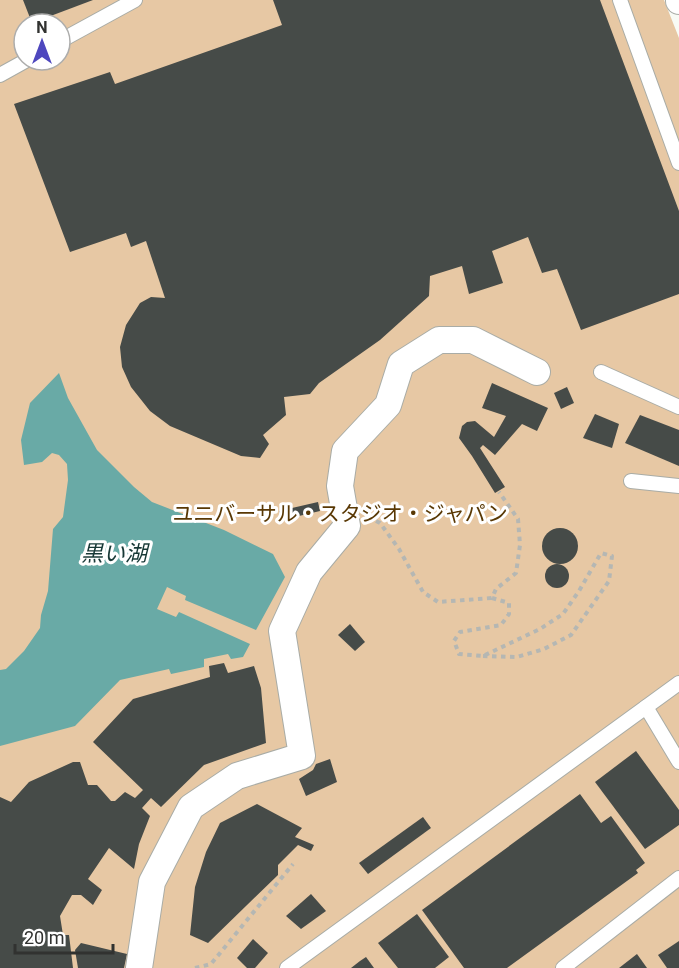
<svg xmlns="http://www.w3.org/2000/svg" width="679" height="968" font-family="Roboto,'Noto Sans JP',sans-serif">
  <rect width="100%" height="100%" fill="#f8fbf5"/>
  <path fill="#e7c8a4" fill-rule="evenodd" d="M0,0H664L679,38V968H0ZM24,24H60V60H24Z"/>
  <path fill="#69aaa6" d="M59,373L68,398L97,450L134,487L152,502L224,530L273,554L285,577L256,630L185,600L186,596L167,587L157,609L176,617L179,612L250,644L243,657L231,659L228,654L204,659V667L171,674L169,669L120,680L75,726L0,746V670L6,669L24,651L40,628L41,615L48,591L53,529L63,517L68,480L67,464L59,455L52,453L42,462L24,465L21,440L30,403Z"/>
  <g fill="#464b48">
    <path d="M23,0H93L32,23Z"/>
    <path d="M273,0H600L679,211V294L581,330L557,269L542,273L528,237L492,251L503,283L469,294L462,266L430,276L429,296L380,340L319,383L310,394L284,397L286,415L263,435L269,444L260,458L241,456L170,426L150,411L131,387L122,367L120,347L126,325L140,303L151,297L165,298L146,241L131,247L126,233L70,252L14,104L110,72L115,84L282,25Z"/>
    <path d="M492,383L548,408L537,431L522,424L495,455L483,445L480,448L505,487L495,493L472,456L459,438L462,426L467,422L475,421L494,437L506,416L482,408Z"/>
    <path d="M567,387L574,403L561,409L554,393Z"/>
    <path d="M595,414L619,424L612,448L583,438Z"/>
    <path d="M640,415L679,430V466L625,443Z"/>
    <path d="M318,502L320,511L282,520L279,511Z"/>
    <circle cx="560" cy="546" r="18"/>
    <circle cx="557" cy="576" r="12"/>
    <path d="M350,624L365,642L355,651L338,635Z"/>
    <path d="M224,663L228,673L254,666L261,688L266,743L204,765L161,807L151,798L142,808L150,816L139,844L134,869L109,848L88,879L102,890L93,905L81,895H72L60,916L63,935H69L73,968H0V797L11,802L29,782L73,762H80L88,785H97L111,801H115L125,792L135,798L143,790L93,742L133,699L210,677L209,666Z"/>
    <path d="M636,751L679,810V825L645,849L595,782Z"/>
    <path d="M330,759L337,782L306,796L299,779L313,770L316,764Z"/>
    <path d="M580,794L601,823L611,816L645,863L636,870L638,873L507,968H464L422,910Z"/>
    <path d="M257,804L302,828L295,837L314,845L311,851L298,845L278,865V875L208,943L190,935L195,887L206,852L220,823Z"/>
    <path d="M423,817L431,828L368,874L359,863Z"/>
    <path d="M311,894L326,911L301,929L286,916Z"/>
    <path d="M417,914L449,957L435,968H398L378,943Z"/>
    <path d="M253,939L268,953L255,968H247L237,958Z"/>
    <path d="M679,941V968H667L658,955Z"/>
    <path d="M81,943L127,954L124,968H78L75,950Z"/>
    <path d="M637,954L647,968H619Z"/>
    <path d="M366,957L374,968H351L360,961Z"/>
  </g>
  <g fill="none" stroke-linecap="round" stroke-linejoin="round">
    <defs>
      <g id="lane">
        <path d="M620,0L679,163"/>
        <path d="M60,41L135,0"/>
        <path d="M0,75L27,60"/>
        <path d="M601,372L679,407"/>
        <path d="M631,481L679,486"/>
        <path d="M646,707L679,762"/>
        <path d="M287,968L679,683"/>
        <path d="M563,968L679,878"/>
      </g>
      <g id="street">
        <path d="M679,0V1"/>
        <path d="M139,968L152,882L191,807L237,776L302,756L282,631L309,572L347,526L340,486L345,451L388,405L401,364L439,340H473L537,372"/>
      </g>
    </defs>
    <use href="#lane" stroke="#a9aca6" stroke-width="16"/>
    <use href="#street" stroke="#a9aca6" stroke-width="28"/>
    <g stroke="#b5b7b3" stroke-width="4" stroke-dasharray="4.5 4.5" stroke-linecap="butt">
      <path d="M376,521L380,523L399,549L423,592L438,602L492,598"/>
      <path d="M483,656L517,657L544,649L571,635L609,581L612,556L601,553L579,591L563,614L540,629L483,656L459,654L454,641L460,632L501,625L509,614V603L492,598L496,589L516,573L520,545L518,519L499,492"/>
      <path d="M195,968L211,964L293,864"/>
    </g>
    <use href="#lane" stroke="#fff" stroke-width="14"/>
    <use href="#street" stroke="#fff" stroke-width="26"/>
  </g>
  <g text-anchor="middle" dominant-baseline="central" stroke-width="6" stroke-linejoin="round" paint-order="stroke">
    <g font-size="21" fill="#593804" stroke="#fff">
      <text x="340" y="514">ユニバーサル・スタジオ・ジャパン</text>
    </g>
    <g font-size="22" font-style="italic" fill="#173836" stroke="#fff">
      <text x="114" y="553">黒い湖</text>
    </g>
  </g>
  <g transform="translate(42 42)"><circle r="28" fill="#ffffff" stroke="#adadac" stroke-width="1.5"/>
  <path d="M0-4.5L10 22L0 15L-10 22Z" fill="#4e47be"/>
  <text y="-9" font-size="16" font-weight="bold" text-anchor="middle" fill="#313230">N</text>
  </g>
  <path d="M15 944v9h98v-9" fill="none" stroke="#313230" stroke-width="3"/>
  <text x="24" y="944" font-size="18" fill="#313230" stroke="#ffffff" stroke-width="4.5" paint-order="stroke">20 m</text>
</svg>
